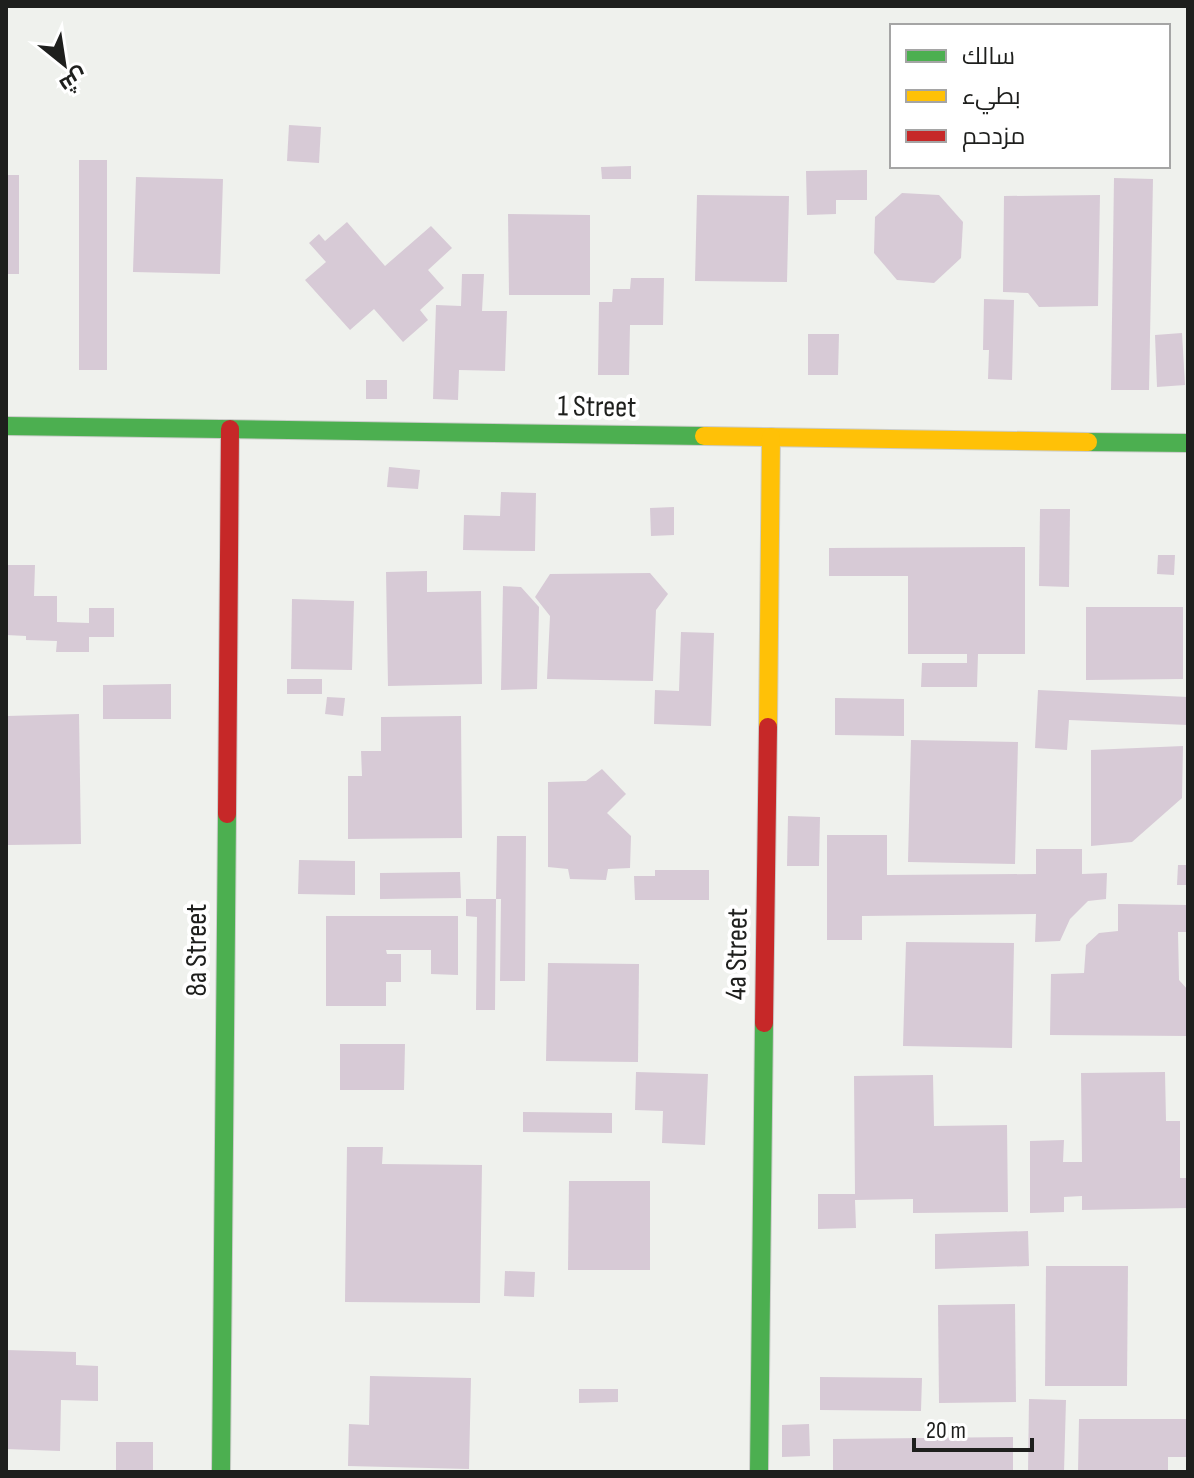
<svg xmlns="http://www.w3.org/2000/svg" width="1194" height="1478" font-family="'Sofia Sans Condensed',Cairo,sans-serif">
  <rect width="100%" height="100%" fill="#eff1ed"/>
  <g fill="#d7cad6">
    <path d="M289,125L321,127L319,163L287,161Z"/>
    <rect x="79" y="160" width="28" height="210"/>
    <path d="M631,166V179H602L601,167Z"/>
    <path d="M867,170V200H836V214L807,215L806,171Z"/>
    <rect x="6" y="175" width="13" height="99"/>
    <path d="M136,177L223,179L220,274L133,272Z"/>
    <path d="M1114,178L1153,179L1149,390H1111Z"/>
    <path d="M902,193L939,195L963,222L961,258L934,283L897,280L874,253L875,217Z"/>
    <path d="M697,195L789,196L787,282L695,281Z"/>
    <path d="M1100,195L1098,306L1039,307L1028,293L1003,292L1004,196Z"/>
    <path d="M508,214L590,215V295H509Z"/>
    <path d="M347,222L385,266L431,226L452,248L428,270L444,288L420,310L428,320L403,342L374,309L350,330L305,280L326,262L309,243L319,234L325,241Z"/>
    <path d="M462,274H484L482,311H507L505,371L459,370L458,400L433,399L436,305L461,306Z"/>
    <path d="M631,278H664L663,325H630L629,375H598L599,302H612L613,289H630Z"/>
    <path d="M984,299L1014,300L1012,380L988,379L989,350H983Z"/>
    <path d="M1182,333L1185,385L1157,387L1155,335Z"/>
    <path d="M808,334H839L838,375H808Z"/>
    <rect x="366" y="380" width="21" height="19"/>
    <path d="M389,467L420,470L418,489L387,487Z"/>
    <path d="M501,492L536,493L535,551L463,550L464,515L500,516Z"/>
    <path d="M674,507V535L651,536L650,508Z"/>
    <path d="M1040,509H1070L1069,587L1039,586Z"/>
    <path d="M1025,547V654H978L977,687H921L922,663H967V654H908V576H829V548Z"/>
    <path d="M1158,555H1175L1174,575L1157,574Z"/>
    <path d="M6,565H35L34,596H57V622L89,623V608H114V637H89V652H56L57,641L26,640V636L6,635Z"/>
    <path d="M427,571V592L481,591L482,684L388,686L386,572Z"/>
    <path d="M650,573L668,594L656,610L653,681L547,679L550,616L535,597L550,574Z"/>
    <path d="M503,586L521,587L539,607L537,689L501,690Z"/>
    <path d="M292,599L354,601L352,670L291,669Z"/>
    <path d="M1086,607H1183V679L1086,680Z"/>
    <path d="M681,632L714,633L711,726L654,724L655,690L679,691Z"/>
    <rect x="287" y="679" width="35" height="15"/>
    <path d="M171,684V719H103V685Z"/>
    <path d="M1038,690L1188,697V725L1069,720L1067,750L1035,748Z"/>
    <path d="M327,697L345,698L343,716L325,714Z"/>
    <path d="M835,698L904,699V736L835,735Z"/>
    <path d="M79,714L81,844L8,845L7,716Z"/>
    <path d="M461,716L462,838L348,839V776H362L361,751H381V717Z"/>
    <path d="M911,740L1018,742L1015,864L908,862Z"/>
    <path d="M1183,746L1182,798L1132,842L1091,846V750Z"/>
    <path d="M602,769L626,794L607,813L631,836L630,868L608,869L606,880L570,879L568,869L548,867V782L586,781Z"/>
    <path d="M788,816L820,817L819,866H787Z"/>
    <path d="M827,835H887V875L1036,874V849H1082V874L1107,873L1106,899L1088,901L1070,919L1060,941L1035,942L1036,914L862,916V940H827Z"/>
    <path d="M497,836H526L525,981H500L501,899H496L495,1010H476L477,917L466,916V899H496Z"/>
    <path d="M299,860L355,861V895L298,894Z"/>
    <path d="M1178,865H1188V885H1177Z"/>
    <path d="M655,870H709V900H635L634,876H655Z"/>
    <path d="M460,872L461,898L380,899V873Z"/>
    <path d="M1118,904L1188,905V932H1178L1179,980L1188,990V1036L1050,1035L1051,974L1084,973L1086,945L1099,933L1118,931Z"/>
    <path d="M326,916H458V975L431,974V950H386L387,954H401V982H386V1006H326Z"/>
    <path d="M906,942L1014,943L1012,1048L903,1046Z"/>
    <path d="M548,963L639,964L638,1062L546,1061Z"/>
    <path d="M340,1044H405L404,1090H340Z"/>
    <path d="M636,1072L708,1074L705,1145L662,1143L663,1111L635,1110Z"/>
    <path d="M1165,1072L1166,1121H1180V1178H1188V1208L1082,1210V1196L1064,1197V1212L1030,1213V1141L1064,1140L1063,1162H1082L1081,1073Z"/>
    <path d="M933,1075L934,1126L1007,1125L1008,1212L913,1213V1199L855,1200L856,1228L818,1229V1194H855L854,1076Z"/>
    <path d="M523,1112L612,1113V1133L523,1132Z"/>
    <path d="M347,1147H383L382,1164L482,1165L480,1303L345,1302Z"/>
    <path d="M569,1181H650V1270H568Z"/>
    <path d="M1028,1231L1029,1266L935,1269V1234Z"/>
    <path d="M1046,1266H1128L1127,1386H1045Z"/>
    <path d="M505,1271L535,1272L534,1297L504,1296Z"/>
    <path d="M1015,1304L1016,1402L939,1403L938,1305Z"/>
    <path d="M6,1350L76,1352V1365L98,1366V1401L61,1400L60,1451L6,1449Z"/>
    <path d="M370,1376L471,1378L469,1469L348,1466L349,1424L369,1425Z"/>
    <path d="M820,1377L922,1378L921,1411L820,1410Z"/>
    <path d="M579,1389H618V1402L579,1403Z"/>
    <path d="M1029,1399L1066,1400L1064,1472H1028Z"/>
    <path d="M1079,1419H1188V1457H1168V1472H1078Z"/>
    <path d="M809,1424L810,1456L782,1457V1425Z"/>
    <path d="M1013,1437V1472H833V1439Z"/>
    <rect x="116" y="1442" width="37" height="30"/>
  </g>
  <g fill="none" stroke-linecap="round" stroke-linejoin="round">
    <defs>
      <g id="fast">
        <path d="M6,426L704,436"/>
        <path d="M1088,442L1188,443"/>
        <path d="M221,1472L227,814"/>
        <path d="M759,1472L764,1023"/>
      </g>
      <g id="slow">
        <path d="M704,436L1088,442"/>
        <path d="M768,727L771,437"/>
      </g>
      <g id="jam">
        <path d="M227,814L230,429"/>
        <path d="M764,1023L768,727"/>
      </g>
    </defs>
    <use href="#fast" stroke="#cbcdca" stroke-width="20"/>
    <use href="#slow" stroke="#cbcdca" stroke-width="20"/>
    <use href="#jam" stroke="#cbcdca" stroke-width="20"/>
    <use href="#fast" stroke="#4caf50" stroke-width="18"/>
    <use href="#slow" stroke="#ffc107" stroke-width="18"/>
    <use href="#jam" stroke="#c62828" stroke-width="18"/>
  </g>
  <g text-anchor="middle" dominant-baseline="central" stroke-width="8" stroke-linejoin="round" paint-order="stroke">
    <g font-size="30" fill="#1e1f1d" stroke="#fff">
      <text transform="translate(597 407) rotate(1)">1 Street</text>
      <text transform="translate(197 950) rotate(-90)">8a Street</text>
      <text transform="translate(737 954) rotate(-89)">4a Street</text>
    </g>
  </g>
  <rect width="1194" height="1478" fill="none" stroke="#1e1f1d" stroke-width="16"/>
  <rect x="890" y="24" width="280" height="144" fill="#ffffff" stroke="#a5a5a5" stroke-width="2"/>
  <rect x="906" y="50" width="40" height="12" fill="#4caf50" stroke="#a5a5a5" stroke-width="2"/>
  <text x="962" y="64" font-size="24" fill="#1e1f1d">سالك</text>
  <rect x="906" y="90" width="40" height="12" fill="#ffc107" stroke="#a5a5a5" stroke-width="2"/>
  <text x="962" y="104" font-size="24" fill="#1e1f1d">بطيء</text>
  <rect x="906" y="130" width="40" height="12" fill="#c62828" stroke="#a5a5a5" stroke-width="2"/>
  <text x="962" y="144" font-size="24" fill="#1e1f1d">مزدحم</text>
  <g transform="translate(64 64) rotate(150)" stroke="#ffffff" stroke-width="6" paint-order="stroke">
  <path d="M0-6L14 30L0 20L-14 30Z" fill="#1e1f1d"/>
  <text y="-12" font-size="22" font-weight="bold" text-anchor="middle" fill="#1e1f1d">ش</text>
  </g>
  <path d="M914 1438v12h118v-12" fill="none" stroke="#1e1f1d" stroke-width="4"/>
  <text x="926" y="1438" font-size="24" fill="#1e1f1d" stroke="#ffffff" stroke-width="6" paint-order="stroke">20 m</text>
</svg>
